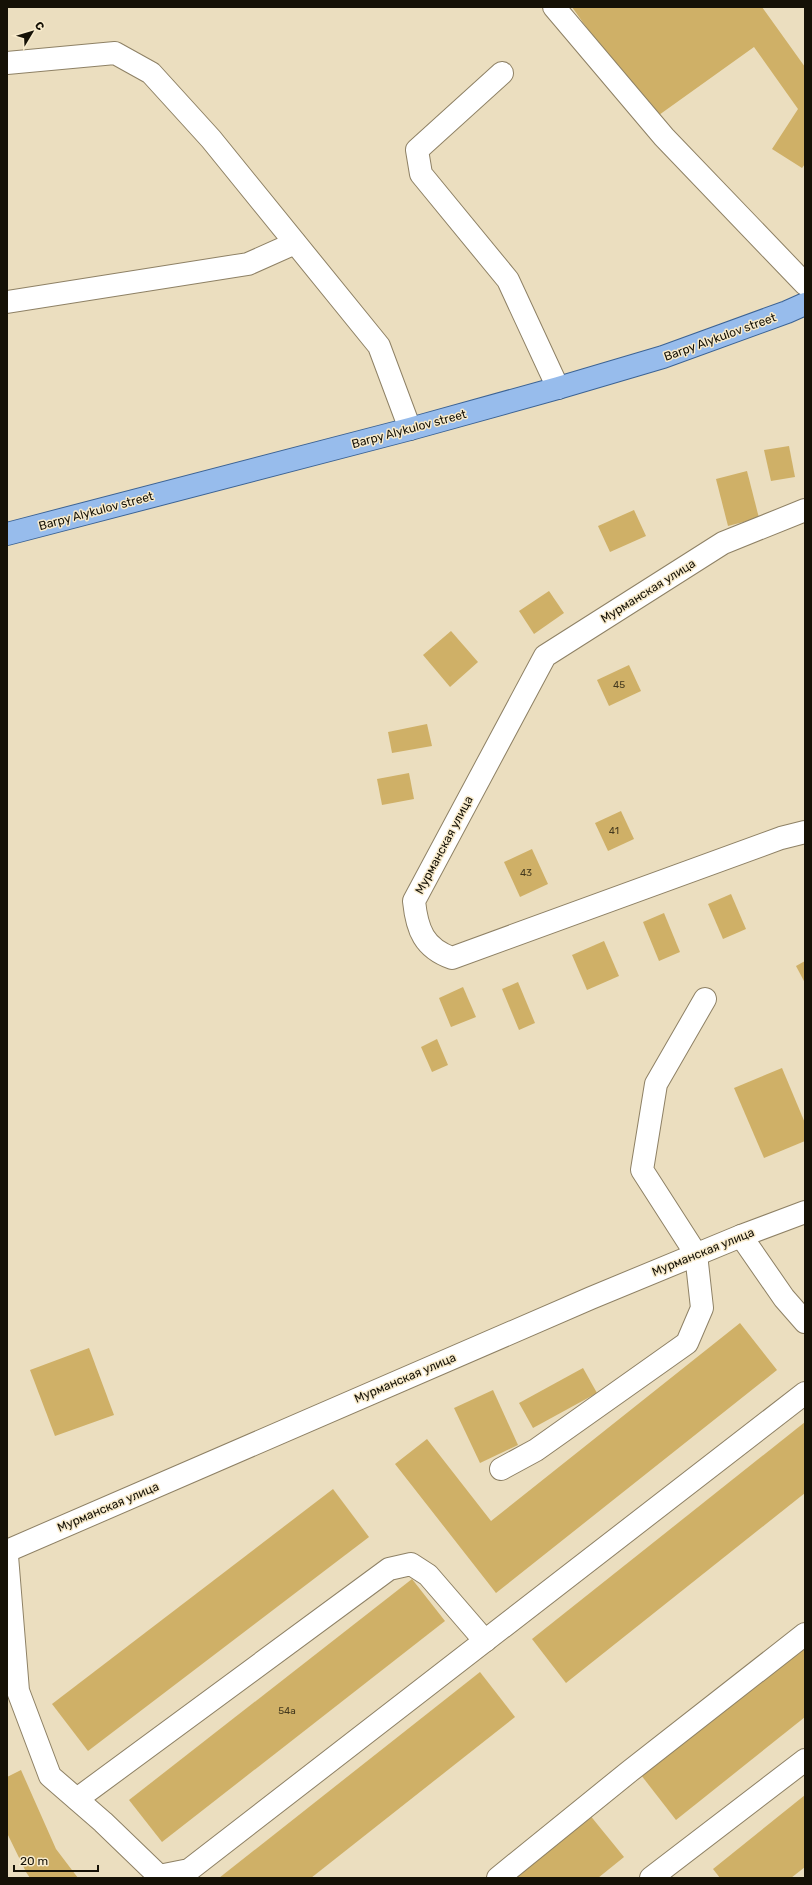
<svg xmlns="http://www.w3.org/2000/svg" width="812" height="1885" font-family="Rubik,sans-serif">
  <rect width="100%" height="100%" fill="#ebdebf"/>
  <g fill="#cfb067">
    <path d="M572,7H762L805,67V164L802,168L772,149L798,109L754,47L652,120Z"/>
    <path d="M789,446L795,477L771,481L764,450Z"/>
    <path d="M747,471L759,518L728,526L716,479Z"/>
    <path d="M634,510L646,536L610,552L598,526Z"/>
    <path d="M549,591L564,613L534,634L519,611Z"/>
    <path d="M451,631L478,662L450,687L423,655Z"/>
    <path d="M629,665L641,691L609,706L597,680Z"/>
    <path d="M427,724L432,746L392,753L388,732Z"/>
    <path d="M409,773L414,799L382,805L377,779Z"/>
    <path d="M621,811L634,839L608,851L595,823Z"/>
    <path d="M532,849L548,884L520,897L504,862Z"/>
    <path d="M731,894L746,929L723,939L708,904Z"/>
    <path d="M664,913L680,952L659,961L643,922Z"/>
    <path d="M604,941L619,976L587,990L572,955Z"/>
    <path d="M805,961V983L796,966Z"/>
    <path d="M518,982L535,1023L519,1030L502,989Z"/>
    <path d="M463,987L476,1017L451,1027L439,998Z"/>
    <path d="M437,1039L448,1065L432,1072L421,1047Z"/>
    <path d="M782,1068L805,1123V1141L764,1158L734,1088Z"/>
    <path d="M740,1323L777,1370L496,1593L395,1464L427,1439L491,1521Z"/>
    <path d="M89,1348L114,1415L55,1436L30,1370Z"/>
    <path d="M583,1368L597,1393L533,1428L519,1403Z"/>
    <path d="M493,1390L518,1445L480,1463L454,1408Z"/>
    <path d="M805,1422V1493L566,1683L532,1639Z"/>
    <path d="M333,1489L369,1537L88,1751L52,1704Z"/>
    <path d="M412,1579L445,1621L162,1842L129,1800Z"/>
    <path d="M805,1644V1717L676,1820L641,1775Z"/>
    <path d="M480,1672L515,1717L311,1878H219Z"/>
    <path d="M21,1770L56,1849L78,1878H30L26,1872L7,1833V1777Z"/>
    <path d="M805,1795V1867L791,1878H720L713,1869Z"/>
    <path d="M589,1814L624,1857L598,1878H510Z"/>
  </g>
  <g fill="none" stroke-linecap="round" stroke-linejoin="round">
    <defs>
      <g id="minor">
        <path d="M554,7L664,137L805,284"/>
        <path d="M7,63L115,53L151,73L211,139L379,346L410,429"/>
        <path d="M502,73L417,150L421,174L508,280L558,388"/>
        <path d="M7,302L248,264L295,243"/>
        <path d="M805,510L723,543L545,656L414,901C417,930 424,948 452,958L781,838L805,832"/>
        <path d="M741,1236L784,1298L805,1322"/>
        <path d="M501,1469L536,1450L687,1343L702,1308L696,1254L642,1170L656,1084L705,999"/>
        <path d="M7,1551L591,1298L741,1236L805,1212"/>
        <path d="M7,1556L18,1691L50,1776L103,1822L159,1876L189,1870L805,1393"/>
        <path d="M77,1799L389,1569L411,1564L428,1575L485,1641"/>
        <path d="M498,1878L630,1771L805,1634"/>
        <path d="M651,1878L805,1760"/>
      </g>
      <path id="major" d="M7,534L410,429L558,388L663,357L787,312L805,304"/>
    </defs>
    <use href="#minor" stroke="#8e8165" stroke-width="24"/>
    <use href="#major" stroke="#3c6394" stroke-width="24"/>
    <use href="#minor" stroke="#fff" stroke-width="22"/>
    <use href="#major" stroke="#97bcec" stroke-width="22"/>
  </g>
  <g text-anchor="middle" dominant-baseline="central" stroke-width="3" stroke-linejoin="round" paint-order="stroke">
    <g font-size="10" fill="#44391e">
      <text x="619" y="685">45</text>
      <text x="614" y="831">41</text>
      <text x="526" y="873">43</text>
      <text x="287" y="1711">54a</text>
    </g>
    <g font-size="12" fill="#151106" stroke="#f8ebcc">
      <text transform="translate(720 337) rotate(-20)">Barpy Alykulov street</text>
      <text transform="translate(409 429) rotate(-15)">Barpy Alykulov street</text>
      <text transform="translate(96 511) rotate(-15)">Barpy Alykulov street</text>
      <text transform="translate(648 591) rotate(-32)">Мурманская улица</text>
      <text transform="translate(444 845) rotate(-62)">Мурманская улица</text>
      <text transform="translate(703 1252) rotate(-22)">Мурманская улица</text>
      <text transform="translate(405 1378) rotate(-23)">Мурманская улица</text>
      <text transform="translate(108 1507) rotate(-23)">Мурманская улица</text>
    </g>
  </g>
  <rect width="812" height="1885" fill="none" stroke="#151106" stroke-width="16"/>
  <g transform="translate(32 32) rotate(52)" stroke="#f8ebcc" stroke-width="3" paint-order="stroke">
  <path d="M0-3L7 15L0 10L-7 15Z" fill="#151106"/>
  <text y="-6" font-size="11" font-weight="bold" text-anchor="middle" fill="#151106">С</text>
  </g>
  <path d="M14 1865v6h84v-6" fill="none" stroke="#151106" stroke-width="2"/>
  <text x="20" y="1865" font-size="12" fill="#151106" stroke="#f8ebcc" stroke-width="3" paint-order="stroke">20 m</text>
</svg>
